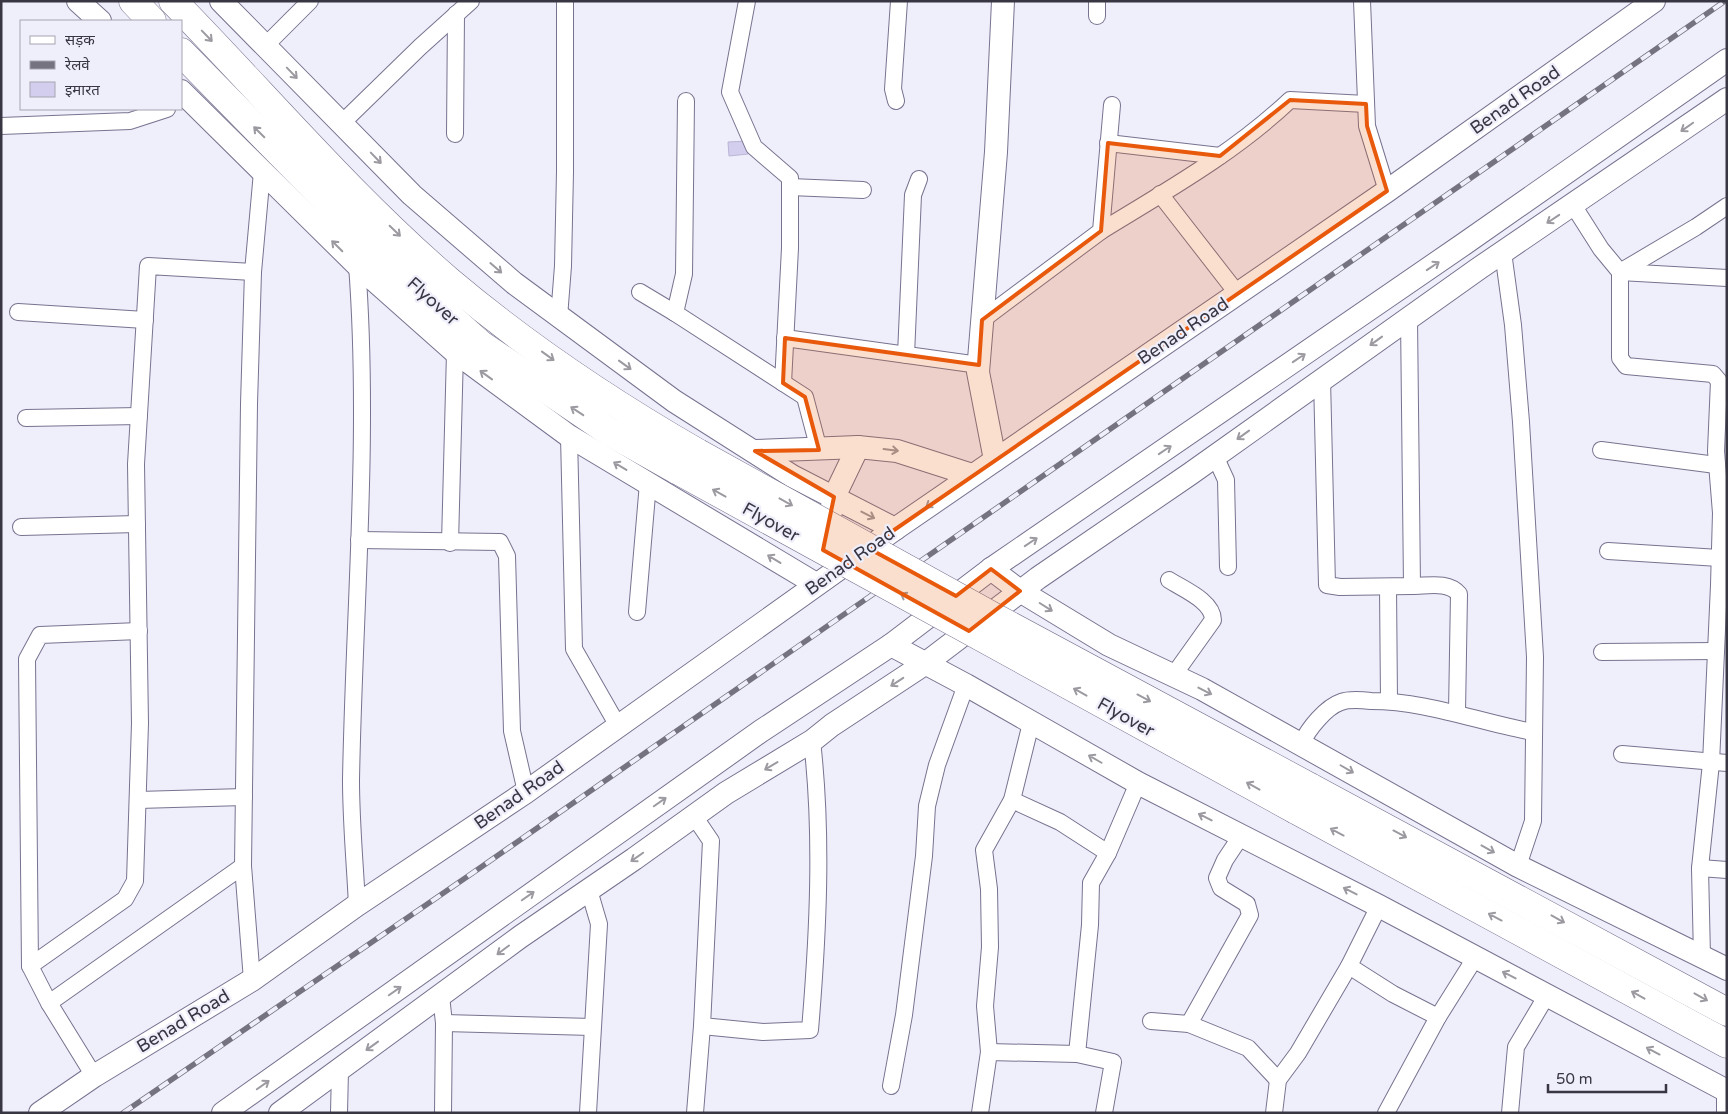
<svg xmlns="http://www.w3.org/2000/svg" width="1728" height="1114" font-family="'Varela Round','Noto Sans Devanagari',sans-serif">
  <rect width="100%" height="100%" fill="#efeefb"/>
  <path fill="#d3ceee" stroke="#b9b5d4" d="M748,141V154L729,156L728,142Z"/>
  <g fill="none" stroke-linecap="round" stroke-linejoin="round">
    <defs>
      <g id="street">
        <path d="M747,1L730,92L754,147L790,178V248L783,383"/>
        <path d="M1362,1L1367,126L1387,191"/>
        <path d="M1097,16V1"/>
        <path d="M265,46L310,1"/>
        <path d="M686,101L684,274L675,313L805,397L819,450"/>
        <path d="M896,101L893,89L899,1"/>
        <path d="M342,123L420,47L471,1"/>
        <path d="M1,126L130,121L167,109"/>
        <path d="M455,134L456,14"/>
        <path d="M1108,143L1220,156"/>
        <path d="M790,187L863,190"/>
        <path d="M1160,194L1237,293"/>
        <path d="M1573,205L1601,249L1620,272V358L1626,366L1713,374L1719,381L1716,451L1721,513L1719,585L1711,763L1700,868L1702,957"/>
        <path d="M1101,231C1166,191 1234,153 1290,100L1366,104"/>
        <path d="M1503,252L1513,325L1521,422L1535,657L1533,821L1518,866"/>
        <path d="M357,265C370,436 354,609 351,780C351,822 355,864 357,905"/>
        <path d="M1620,272L1696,227L1727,206"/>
        <path d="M1620,272L1727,278"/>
        <path d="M640,292L675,313"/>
        <path d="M18,312L145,320"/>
        <path d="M559,317L563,266L565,172V1"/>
        <path d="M982,320L1101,231L1112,105"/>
        <path d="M785,338L979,365"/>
        <path d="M906,355L913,195L919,179"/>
        <path d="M1322,379L1327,585L1340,587L1412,586L1409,318"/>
        <path d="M26,418L139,416"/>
        <path d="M569,436L574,649L618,726"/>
        <path d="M1601,450L1716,465"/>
        <path d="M1215,456L1226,480L1228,567"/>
        <path d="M21,527L137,524"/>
        <path d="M359,540L500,542L507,556L512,731L526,792"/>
        <path d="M450,543L455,352"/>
        <path d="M1608,551L1719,558"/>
        <path d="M1169,580C1183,589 1213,601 1213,620L1173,676"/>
        <path d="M1412,586C1428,586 1448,581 1459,594L1457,712"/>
        <path d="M1388,587L1389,701"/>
        <path d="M637,612L648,483"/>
        <path d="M1602,652L1716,651"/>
        <path d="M1302,743C1308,729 1326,707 1341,702C1349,699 1362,700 1371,701C1427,701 1478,722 1533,732"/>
        <path d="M1622,754L1727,763"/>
        <path d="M138,800L244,797"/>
        <path d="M1012,800L1060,822L1108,853"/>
        <path d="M694,816L711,841L702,1026L763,1032L810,1030C818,934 823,836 812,741"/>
        <path d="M1241,836L1225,860L1217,878L1221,888L1247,904L1250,915L1189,1024L1248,1048L1278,1080"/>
        <path d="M1700,868L1727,870"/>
        <path d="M1379,906L1349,966L1393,994L1438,1017"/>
        <path d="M30,966L125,899L135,881L140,723L136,464L148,266L253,272"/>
        <path d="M252,980L243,866L249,404L253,272L262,172"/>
        <path d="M441,996L444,1023L443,1113"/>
        <path d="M49,1003L243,866"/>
        <path d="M1151,1021L1189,1024"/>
        <path d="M444,1023L592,1027"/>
        <path d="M989,1052L985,1006L990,947L989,889L984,850L1012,800L1031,723"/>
        <path d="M1077,1054L1090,925L1091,883L1108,853L1138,783"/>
        <path d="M94,1076L49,1003L30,966L27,659L40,635L139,631"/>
        <path d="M891,1086L904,1015L924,856L927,806L937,765L966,685"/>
        <path d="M339,1113L340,1070"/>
        <path d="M588,1113L599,924L589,890"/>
        <path d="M695,1113L702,1026"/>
        <path d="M980,1113L989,1052L1077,1054L1113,1062L1104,1113"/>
        <path d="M1274,1113L1278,1080L1298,1053L1349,966"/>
        <path d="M1386,1113L1438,1017L1475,958"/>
        <path d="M1510,1113L1516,1047L1547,995"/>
        <path d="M1725,1113V1090"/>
      </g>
      <g id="secondary">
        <path d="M78,1L100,21"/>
        <path d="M221,1L412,195L514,283L674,401L792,476L895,529"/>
        <path d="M181,91L357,265L455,352L569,436L816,584"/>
        <path d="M755,451L858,447L897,451L972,475"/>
        <path d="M995,460L978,372L996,152L1003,1"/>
        <path d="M831,512L834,497L858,447"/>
        <path d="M991,569L1020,591L1109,645L1202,689L1518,866L1727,969"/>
        <path d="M891,645L966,685L1138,783L1379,906L1727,1091"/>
        <path d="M40,1113L94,1076L252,980L357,905L526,792L895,529L1387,191L1654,1"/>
        <path d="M223,1113L761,731L891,645L991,569L1464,244L1727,60"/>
        <path d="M280,1113L520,937L634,859L726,793L812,741L832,725L926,663L1038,578L1190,474L1478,269L1727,99"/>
      </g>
      <g id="highway">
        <path d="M133,1L152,21"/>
        <path d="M173,1C265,95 350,196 449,281C526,346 611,403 698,453"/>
        <path d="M181,52L376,251L480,344L608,431L679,471"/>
        <path d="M1310,787L1727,1012"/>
        <path d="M1296,810L1727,1044"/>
      </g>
    </defs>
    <use href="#street" stroke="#77738f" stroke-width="18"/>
    <use href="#secondary" stroke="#77738f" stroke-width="24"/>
    <use href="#highway" stroke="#77738f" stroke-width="29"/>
    <use href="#street" stroke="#fff" stroke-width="16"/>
    <use href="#secondary" stroke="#fff" stroke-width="22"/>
    <use href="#highway" stroke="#fff" stroke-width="28"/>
    <defs>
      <path id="rail" d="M123,1113L474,872L1725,1"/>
    </defs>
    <use href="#rail" stroke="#75737f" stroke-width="5.5"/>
    <use href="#rail" stroke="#efeefb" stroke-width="4" stroke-dasharray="11" stroke-linecap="butt"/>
    <defs>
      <g id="highway-bridge">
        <path d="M698,453L994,617L1310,787"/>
        <path d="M679,471L1296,810"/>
      </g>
    </defs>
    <use href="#highway-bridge" stroke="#77738f" stroke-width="29" stroke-linecap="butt"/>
    <use href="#highway-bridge" stroke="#fff" stroke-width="28"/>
  </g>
  <defs><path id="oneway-shaft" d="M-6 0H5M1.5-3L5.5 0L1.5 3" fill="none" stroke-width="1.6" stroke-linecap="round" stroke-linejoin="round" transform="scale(1.25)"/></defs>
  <g stroke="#9c9aa0">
    <use href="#oneway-shaft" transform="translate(207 36) rotate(46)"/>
    <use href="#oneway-shaft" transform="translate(292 73) rotate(46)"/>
    <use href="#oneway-shaft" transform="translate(1687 127) rotate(145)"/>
    <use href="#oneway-shaft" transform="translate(259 132) rotate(-135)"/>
    <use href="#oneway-shaft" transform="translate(376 158) rotate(46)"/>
    <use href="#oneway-shaft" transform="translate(1553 219) rotate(146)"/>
    <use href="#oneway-shaft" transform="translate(395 231) rotate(44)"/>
    <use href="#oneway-shaft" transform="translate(337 246) rotate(-135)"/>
    <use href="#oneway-shaft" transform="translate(1433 266) rotate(-34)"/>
    <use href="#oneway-shaft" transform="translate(496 268) rotate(41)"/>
    <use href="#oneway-shaft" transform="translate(1376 341) rotate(144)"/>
    <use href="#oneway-shaft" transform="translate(548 356) rotate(36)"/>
    <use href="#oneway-shaft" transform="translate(1299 358) rotate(-34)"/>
    <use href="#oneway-shaft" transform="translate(625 365) rotate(36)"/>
    <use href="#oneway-shaft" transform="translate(486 375) rotate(-144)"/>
    <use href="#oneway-shaft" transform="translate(577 411) rotate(-147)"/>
    <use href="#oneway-shaft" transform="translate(1243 435) rotate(144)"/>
    <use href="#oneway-shaft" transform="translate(891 450) rotate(7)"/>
    <use href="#oneway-shaft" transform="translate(1165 450) rotate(-34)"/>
    <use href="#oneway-shaft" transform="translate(620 466) rotate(-149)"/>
    <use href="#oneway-shaft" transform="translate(719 493) rotate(-151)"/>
    <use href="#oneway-shaft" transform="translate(786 502) rotate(29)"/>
    <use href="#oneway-shaft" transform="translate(932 503) rotate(145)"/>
    <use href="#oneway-shaft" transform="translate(868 515) rotate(27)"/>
    <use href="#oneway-shaft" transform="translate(1031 542) rotate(-34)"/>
    <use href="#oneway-shaft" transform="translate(774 559) rotate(-149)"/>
    <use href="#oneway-shaft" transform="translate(907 597) rotate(-151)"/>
    <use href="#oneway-shaft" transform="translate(1046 607) rotate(32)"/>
    <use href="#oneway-shaft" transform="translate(897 682) rotate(147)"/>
    <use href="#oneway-shaft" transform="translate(1205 691) rotate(27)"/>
    <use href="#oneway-shaft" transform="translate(1080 692) rotate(-151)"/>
    <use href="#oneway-shaft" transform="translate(1144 698) rotate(28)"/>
    <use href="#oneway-shaft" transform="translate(1095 759) rotate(-150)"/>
    <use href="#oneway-shaft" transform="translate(771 766) rotate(149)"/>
    <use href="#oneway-shaft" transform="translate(1347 769) rotate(30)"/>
    <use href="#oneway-shaft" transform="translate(1253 786) rotate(-151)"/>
    <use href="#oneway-shaft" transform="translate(660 802) rotate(-35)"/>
    <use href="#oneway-shaft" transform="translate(1205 817) rotate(-153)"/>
    <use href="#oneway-shaft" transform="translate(1337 832) rotate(-152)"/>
    <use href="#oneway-shaft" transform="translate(1400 834) rotate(28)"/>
    <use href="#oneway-shaft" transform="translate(1488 849) rotate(29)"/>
    <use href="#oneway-shaft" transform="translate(637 857) rotate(145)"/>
    <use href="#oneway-shaft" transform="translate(1350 891) rotate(-153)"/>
    <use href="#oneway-shaft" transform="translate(528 896) rotate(-35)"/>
    <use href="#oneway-shaft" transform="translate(1495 917) rotate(-152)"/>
    <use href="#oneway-shaft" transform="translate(1558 919) rotate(29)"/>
    <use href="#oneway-shaft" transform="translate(503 950) rotate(143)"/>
    <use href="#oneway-shaft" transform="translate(1509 975) rotate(-153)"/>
    <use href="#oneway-shaft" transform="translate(395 991) rotate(-35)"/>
    <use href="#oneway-shaft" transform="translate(1638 995) rotate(-151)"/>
    <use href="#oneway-shaft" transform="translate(1701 997) rotate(29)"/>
    <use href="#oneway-shaft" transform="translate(372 1046) rotate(144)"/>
    <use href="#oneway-shaft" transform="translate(1653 1051) rotate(-152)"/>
    <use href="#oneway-shaft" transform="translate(263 1085) rotate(-35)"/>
  </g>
  <path fill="#e8590c" fill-opacity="0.2" stroke="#e8590c" stroke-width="4" stroke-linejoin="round" d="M1290,100L1366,104L1367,126L1387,191L868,548L956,596L991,569L1020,591L969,631L823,550L834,497L755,451L819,450L805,397L783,383L785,338L979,365L982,320L1101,231L1108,143L1220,156Z"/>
  <g text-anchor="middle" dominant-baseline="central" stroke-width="4.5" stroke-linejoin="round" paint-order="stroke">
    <g font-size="18" fill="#383642" stroke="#efeefb">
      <text transform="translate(1515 100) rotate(-35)">Benad Road</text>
      <text transform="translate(433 301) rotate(42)">Flyover</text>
      <text transform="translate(1183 331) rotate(-34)">Benad Road</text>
      <text transform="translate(771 522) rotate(29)">Flyover</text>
      <text transform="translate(850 561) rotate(-35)">Benad Road</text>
      <text transform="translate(1126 717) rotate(29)">Flyover</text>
      <text transform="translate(519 795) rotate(-35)">Benad Road</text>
      <text transform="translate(183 1021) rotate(-31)">Benad Road</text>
    </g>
  </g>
  <rect width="1728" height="1114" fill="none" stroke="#383642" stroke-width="5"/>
  <rect x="20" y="20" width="162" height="90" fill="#efeefb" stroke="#a6a4b1"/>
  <rect x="30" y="36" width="25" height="8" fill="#ffffff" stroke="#a6a4b1"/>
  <text x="65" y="45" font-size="15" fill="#383642">सड़क</text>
  <rect x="30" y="61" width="25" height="8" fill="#75737f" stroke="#a6a4b1"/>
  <text x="65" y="70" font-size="15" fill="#383642">रेलवे</text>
  <rect x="30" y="82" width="25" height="15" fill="#d3ceee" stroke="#a6a4b1"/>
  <text x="65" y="95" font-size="15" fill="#383642">इमारत</text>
  <path d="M1548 1084v8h118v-8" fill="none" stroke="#383642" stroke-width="2.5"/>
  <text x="1556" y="1084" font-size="15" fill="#383642" stroke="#efeefb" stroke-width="4" paint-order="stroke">50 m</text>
</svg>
